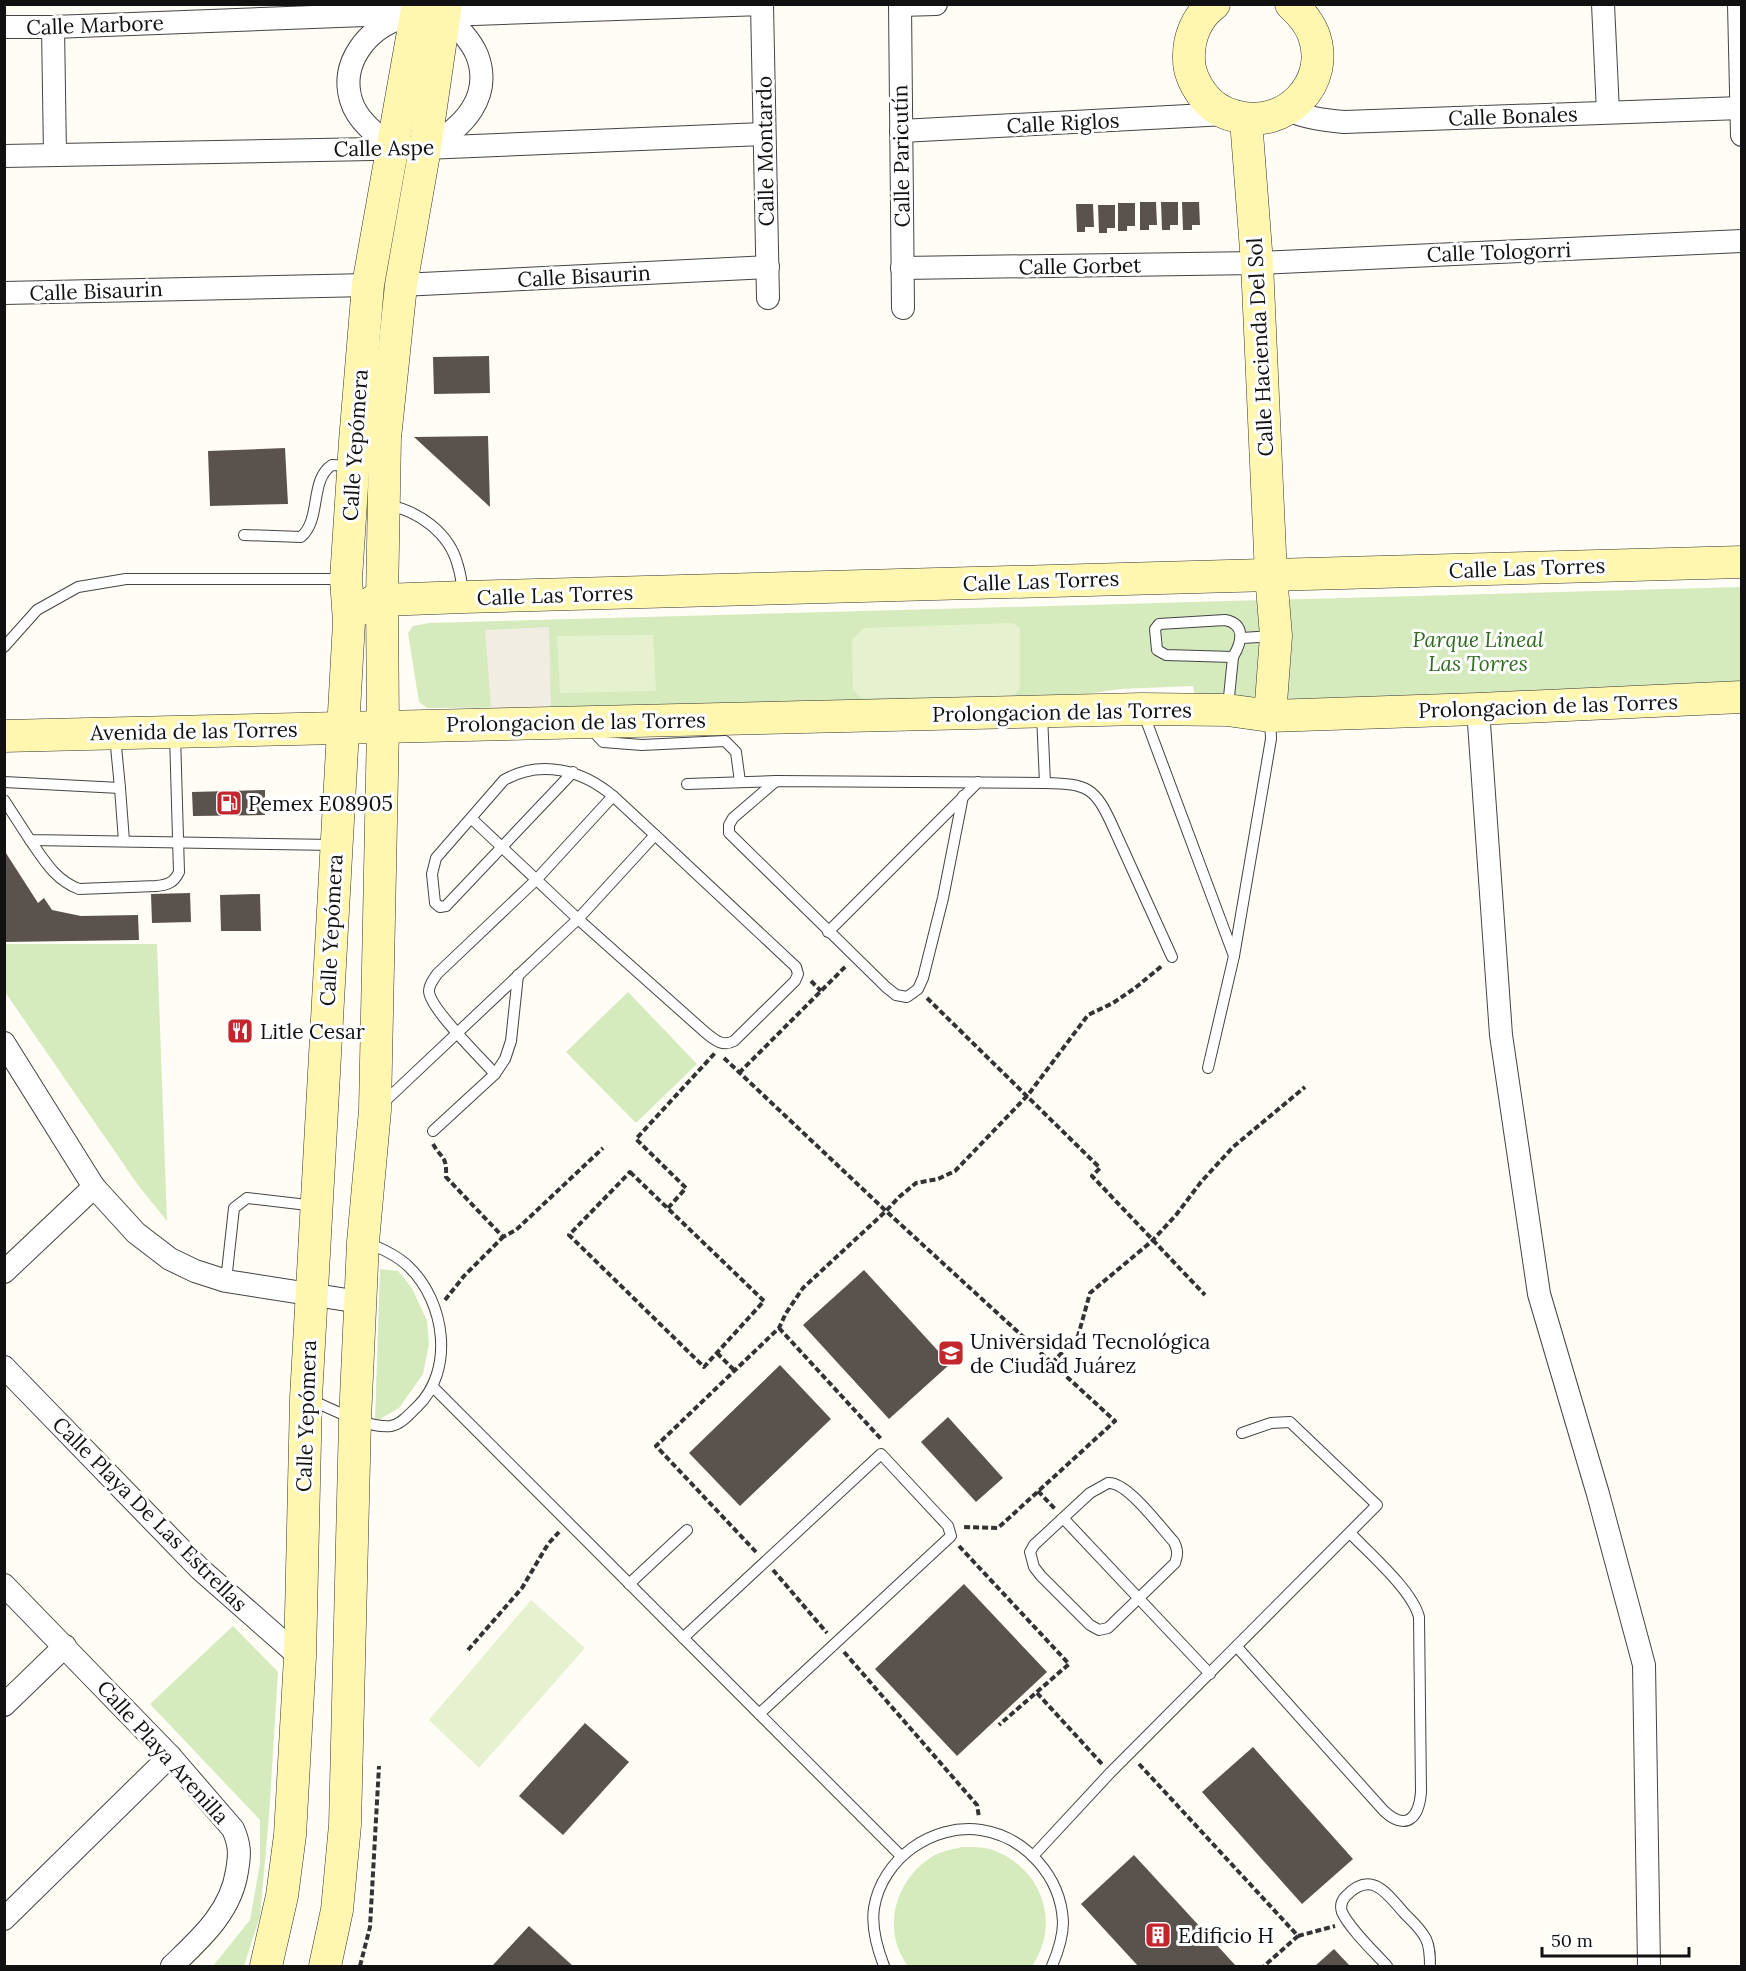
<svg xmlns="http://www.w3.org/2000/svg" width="1746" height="1971" font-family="Lora,serif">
  <rect width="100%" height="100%" fill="#fffdf5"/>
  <g fill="#d5ebbd">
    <path d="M1741,587V697L1196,703L1193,686L1120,689L1018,704L427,708L419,702L408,633L413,626L429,623Z"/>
    <path d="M5,944H157L167,1221L138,1185L5,992Z"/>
    <path d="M628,992L697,1064L636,1123L566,1052Z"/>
    <path d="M380,1269L398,1271L412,1288L427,1321L429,1344L423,1374L399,1408L375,1422Z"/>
    <path d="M233,1626L278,1672L269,1816L260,1916L244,1966H213L250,1920L260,1863V1820L150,1704Z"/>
    <path d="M962,1847C971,1847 982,1847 990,1849C1041,1866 1062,1922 1032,1966H908C880,1929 896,1877 935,1855C943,1851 954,1849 962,1847Z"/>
  </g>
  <g fill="#e6f2cf">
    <path d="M1013,623L1020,628V688L1014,696L861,698L853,690L852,640L864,628Z"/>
    <path d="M653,635L656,691L560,693L557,636Z"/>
    <path d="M531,1600L585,1648L479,1768L429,1720Z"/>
  </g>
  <path fill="#f1ede2" d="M549,627L551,707L491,708L485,630Z"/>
  <g fill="#5a524d">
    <path d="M1140,202H1156L1157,225H1149V230H1140Z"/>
    <path d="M1161,202H1178V225H1170V230H1162Z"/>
    <path d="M1182,202H1199L1200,225H1192V230H1183Z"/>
    <path d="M1118,203H1135V226H1127V231H1118Z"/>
    <path d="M1076,204H1093L1094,227H1085V232H1077Z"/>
    <path d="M1098,205H1115V228H1107V233H1099Z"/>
    <path d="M489,356L490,393L434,394L433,357Z"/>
    <path d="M488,436L490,507L414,437Z"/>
    <path d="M285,448L288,504L210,506L208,451Z"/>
    <path d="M265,790V815L193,816L192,792Z"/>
    <path d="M4,850L38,903L44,898L52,910L81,916L138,915L139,940L4,942Z"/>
    <path d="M190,893L191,922L152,923L151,894Z"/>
    <path d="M260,894L261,931H221L220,895Z"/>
    <path d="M864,1270L950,1364L889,1419L803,1325Z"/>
    <path d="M780,1365L831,1419L740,1506L689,1453Z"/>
    <path d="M948,1417L1003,1478L976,1502L921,1442Z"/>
    <path d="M964,1584L1047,1672L957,1756L875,1669Z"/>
    <path d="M585,1723L629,1762L563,1835L519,1796Z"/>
    <path d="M1253,1747L1353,1859L1302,1904L1202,1792Z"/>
    <path d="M1134,1855L1236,1966H1138L1081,1904Z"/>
    <path d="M529,1926L573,1966H492Z"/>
    <path d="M1334,1949L1350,1966H1315Z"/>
  </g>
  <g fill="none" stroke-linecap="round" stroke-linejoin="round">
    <defs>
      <g id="lane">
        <path d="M386,505C418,510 450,533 458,566C461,575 462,585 463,594"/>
        <path d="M244,535L301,537C322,519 309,480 332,465L350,466"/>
        <path d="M1225,620C1246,624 1242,642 1233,657L1166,655L1157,650L1155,629L1159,624Z"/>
        <path d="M1242,638L1274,636"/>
        <path d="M4,647L37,610L78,587L126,579H344"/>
        <path d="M1228,707L1233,657"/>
        <path d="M1143,712L1234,956"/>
        <path d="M590,728L603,742L642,745L725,741L736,752L740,782"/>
        <path d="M573,772L446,906L440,907L435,903L432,874L436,858L504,780C541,759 582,770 613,796"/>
        <path d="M776,781L733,818L729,825V833L886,987L896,995L907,997L918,989L923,978L943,898L963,796"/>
        <path d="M4,782L120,788L115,736"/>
        <path d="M1045,783C1088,784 1095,787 1113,827L1172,957"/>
        <path d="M687,784L776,781L1045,783L1042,715"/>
        <path d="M120,788L124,841"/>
        <path d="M4,800L30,840L335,845"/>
        <path d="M655,835L796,967L798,974L795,981L734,1041C722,1047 715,1040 706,1033L578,919Z"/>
        <path d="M30,840C44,860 55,880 79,889L156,886C167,885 174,883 179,872L175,735"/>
        <path d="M828,932L978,782"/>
        <path d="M1208,1068L1234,956L1271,739L1270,718"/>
        <path d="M495,1074C482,1059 429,1008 429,991C429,984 434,979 437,974L536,880L613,796L655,835"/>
        <path d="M382,1104L578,919L472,819"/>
        <path d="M433,1131L495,1074L505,1059L511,1041L518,975"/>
        <path d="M226,1281L234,1208L247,1198L316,1206"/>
        <path d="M433,1387L901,1856"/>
        <path d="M309,1399C329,1408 369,1429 391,1426C402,1424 409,1414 417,1407C455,1370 445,1302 409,1267C397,1255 381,1248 365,1242"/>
        <path d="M1108,1483C1127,1481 1161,1528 1174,1542C1178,1550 1178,1555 1175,1563L1108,1628L1099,1630L1090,1625L1041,1576L1034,1567L1030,1552L1034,1545L1090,1493Z"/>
        <path d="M1063,1518L1210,1674"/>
        <path d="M629,1584L687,1530"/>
        <path d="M683,1638L881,1454L948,1526L951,1536L759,1714"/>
        <path d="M1237,1647L1384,1811C1407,1832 1419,1817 1421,1792L1419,1617C1412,1590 1370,1554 1350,1533"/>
        <path d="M1033,1856L1110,1773L1377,1505L1290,1422L1271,1423L1242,1433"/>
        <path d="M884,1966C877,1948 871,1928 874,1908C882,1859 932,1823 981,1830C1026,1837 1061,1877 1063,1922C1063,1938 1058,1952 1052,1966"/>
        <path d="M1387,1966C1375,1953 1349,1928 1342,1912C1340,1906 1341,1901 1346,1896C1372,1869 1387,1894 1405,1914C1412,1921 1421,1929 1426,1939C1430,1947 1430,1957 1430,1966"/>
      </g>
      <g id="street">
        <path d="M900,4L903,308"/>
        <path d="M1603,4L1608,112"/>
        <path d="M1739,4L1742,135"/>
        <path d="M900,5L936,4"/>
        <path d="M4,27H53L418,13L445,15L762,4L768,298"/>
        <path d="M53,27L55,155"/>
        <path d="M1288,110C1306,118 1324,120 1344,122L1741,108"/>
        <path d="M901,131L1226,114"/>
        <path d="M429,146C463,128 493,97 477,55C470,39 457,27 445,15"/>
        <path d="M394,147C377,136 357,121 351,100C340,63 367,29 401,18"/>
        <path d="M4,156L425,148L763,134"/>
        <path d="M902,268L1257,263L1742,241"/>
        <path d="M401,285L768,267"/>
        <path d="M4,293L368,285"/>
        <path d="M1478,709L1501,1035L1539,1294L1598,1494L1644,1665L1649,1966"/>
        <path d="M4,1043L94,1187L136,1233L170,1259L195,1271L226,1281L360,1302"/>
        <path d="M4,1272L94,1187"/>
        <path d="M4,1367L200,1569L300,1657"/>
        <path d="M4,1585L170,1756L233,1829C240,1845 240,1854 237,1871C231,1912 200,1939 172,1966"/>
        <path d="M4,1705L65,1646"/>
        <path d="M4,1919L170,1756"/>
      </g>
      <g id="secondary">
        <path d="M1214,4C1196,17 1188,39 1189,60C1189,72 1195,84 1202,94C1210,105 1222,113 1235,116C1284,131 1333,83 1313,33C1308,21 1301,13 1291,4"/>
        <path d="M1246,120L1257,263L1271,575L1276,636L1270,716"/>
        <path d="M362,609L372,602L382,600L464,597L1742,562"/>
        <path d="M4,736L1142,709L1227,710L1270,716L1478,709L1742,697"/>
        <path d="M266,1966L282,1896L290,1835L300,1657L306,1398L349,622L346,579L355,441L368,285L418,4"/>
        <path d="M325,1966L337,1910L345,1825L355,1420L363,1242L375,1110L383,727L382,600L385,438L401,285L425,148L446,4"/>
      </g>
    </defs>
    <use href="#lane" stroke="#444" stroke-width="12"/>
    <use href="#street" stroke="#444" stroke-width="24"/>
    <use href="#secondary" stroke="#333" stroke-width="33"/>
    <g stroke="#333" stroke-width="4" stroke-dasharray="6 3" stroke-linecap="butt">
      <path d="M811,981L821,991"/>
      <path d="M927,998L1100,1168L1092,1176L1205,1295"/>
      <path d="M724,1058L886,1211L1115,1421L998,1528L963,1527"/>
      <path d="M739,1073L846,966"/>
      <path d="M433,1144C442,1160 447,1155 446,1177L503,1237L516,1230L603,1148"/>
      <path d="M630,1172L764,1301L704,1367L569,1235Z"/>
      <path d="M668,1208L686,1188L636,1139L715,1053"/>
      <path d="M445,1300L464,1276L503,1237"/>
      <path d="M779,1328L882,1440"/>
      <path d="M717,1353L735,1371"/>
      <path d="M1052,1363L1078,1336L1090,1293L1152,1241L1176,1215L1201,1182L1233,1147L1305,1087"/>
      <path d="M1038,1491L1055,1509"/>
      <path d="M959,1546L1069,1664L999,1725"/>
      <path d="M756,1552L656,1446L779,1328L786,1313L803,1288L886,1211L899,1197L916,1183L938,1179L955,1171L1028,1095L1088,1015L1113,1003L1135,988L1163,965"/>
      <path d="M773,1570L827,1633"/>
      <path d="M468,1650L522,1588L548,1544L559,1532"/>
      <path d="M844,1652L977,1805L979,1817"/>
      <path d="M1037,1693L1102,1764"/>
      <path d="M1139,1764L1298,1936L1264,1966"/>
      <path d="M1298,1936L1335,1926"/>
      <path d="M360,1966L370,1927L379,1766"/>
    </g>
    <use href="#lane" stroke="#fff" stroke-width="10"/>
    <use href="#street" stroke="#fff" stroke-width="22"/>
    <use href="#secondary" stroke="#fff6b0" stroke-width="32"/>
  </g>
  <defs>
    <symbol id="fuel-square" viewBox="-11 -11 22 22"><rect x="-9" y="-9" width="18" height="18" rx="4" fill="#c4262e" stroke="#fff"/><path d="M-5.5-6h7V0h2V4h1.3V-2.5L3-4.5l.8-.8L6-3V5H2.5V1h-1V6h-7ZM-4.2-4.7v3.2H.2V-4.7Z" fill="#fff"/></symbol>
    <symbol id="restaurant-square" viewBox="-11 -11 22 22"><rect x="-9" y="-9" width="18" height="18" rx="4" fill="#c4262e" stroke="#fff"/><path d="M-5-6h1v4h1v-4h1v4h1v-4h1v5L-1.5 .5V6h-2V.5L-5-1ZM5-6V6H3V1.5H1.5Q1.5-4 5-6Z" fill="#fff"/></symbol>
    <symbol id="university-square" viewBox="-11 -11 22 22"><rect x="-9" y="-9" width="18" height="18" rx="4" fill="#c4262e" stroke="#fff"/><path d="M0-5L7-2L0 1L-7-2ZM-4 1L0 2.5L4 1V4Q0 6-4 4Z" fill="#fff"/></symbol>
    <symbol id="building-square" viewBox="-11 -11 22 22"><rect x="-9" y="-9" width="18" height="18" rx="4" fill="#c4262e" stroke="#fff"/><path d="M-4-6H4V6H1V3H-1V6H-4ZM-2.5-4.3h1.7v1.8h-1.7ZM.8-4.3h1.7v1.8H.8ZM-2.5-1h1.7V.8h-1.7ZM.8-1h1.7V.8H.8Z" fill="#fff"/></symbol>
  </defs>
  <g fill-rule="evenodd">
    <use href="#fuel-square" x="214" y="788" width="30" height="30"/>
    <use href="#restaurant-square" x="225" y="1016" width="30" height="30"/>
    <use href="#university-square" x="936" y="1338" width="30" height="30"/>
    <use href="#building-square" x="1143" y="1920" width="30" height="30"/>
  </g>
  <g text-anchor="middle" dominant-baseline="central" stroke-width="6" stroke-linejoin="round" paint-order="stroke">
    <g font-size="21" fill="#111" stroke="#fff">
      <text transform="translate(95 25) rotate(-2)">Calle Marbore</text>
      <text transform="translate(1513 116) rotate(-2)">Calle Bonales</text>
      <text transform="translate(1063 123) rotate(-3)">Calle Riglos</text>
      <text transform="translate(384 148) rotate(-1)">Calle Aspe</text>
      <text transform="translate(765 151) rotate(-91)">Calle Montardo</text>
      <text transform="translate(901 156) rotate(-91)">Calle Paricutín</text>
      <text transform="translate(1499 252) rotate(-2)">Calle Tologorri</text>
      <text transform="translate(1080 266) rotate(-1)">Calle Gorbet</text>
      <text transform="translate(584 276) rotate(-3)">Calle Bisaurin</text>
      <text transform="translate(96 291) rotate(-2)">Calle Bisaurin</text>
      <text transform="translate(1260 347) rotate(-93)">Calle Hacienda Del Sol</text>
      <text transform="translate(355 445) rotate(-86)">Calle Yepómera</text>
      <text transform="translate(1527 568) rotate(-2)">Calle Las Torres</text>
      <text transform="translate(1041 581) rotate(-2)">Calle Las Torres</text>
      <text transform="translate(555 595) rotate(-2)">Calle Las Torres</text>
      <text transform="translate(1548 706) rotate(-2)">Prolongacion de las Torres</text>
      <text transform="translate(1062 712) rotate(-1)">Prolongacion de las Torres</text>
      <text transform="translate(576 722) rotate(-1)">Prolongacion de las Torres</text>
      <text transform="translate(194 731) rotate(-1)">Avenida de las Torres</text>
      <text transform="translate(331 930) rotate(-87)">Calle Yepómera</text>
      <text transform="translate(306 1416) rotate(-88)">Calle Yepómera</text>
      <text transform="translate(150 1514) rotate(45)">Calle Playa De Las Estrellas</text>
      <text transform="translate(163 1752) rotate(48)">Calle Playa Arenilla</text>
    </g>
    <g font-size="21" font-style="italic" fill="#2f6b1f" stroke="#fff">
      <text x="1478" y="639">Parque Lineal<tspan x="1478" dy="24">Las Torres</tspan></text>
    </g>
    <g font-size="21" fill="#111" stroke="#fff" text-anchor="start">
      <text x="248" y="803">Pemex E08905</text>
      <text x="260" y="1031">Litle Cesar</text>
      <text x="970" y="1341">Universidad Tecnológica<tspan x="970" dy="24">de Ciudad Juárez</tspan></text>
      <text x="1178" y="1935">Edificio H</text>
    </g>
  </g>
  <rect width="1746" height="1971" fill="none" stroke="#111111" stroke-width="12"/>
  <path d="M1542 1947v9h147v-9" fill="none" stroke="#111111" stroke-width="3"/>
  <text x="1551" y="1947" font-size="18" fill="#111111" stroke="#ffffff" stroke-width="4.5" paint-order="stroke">50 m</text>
</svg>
